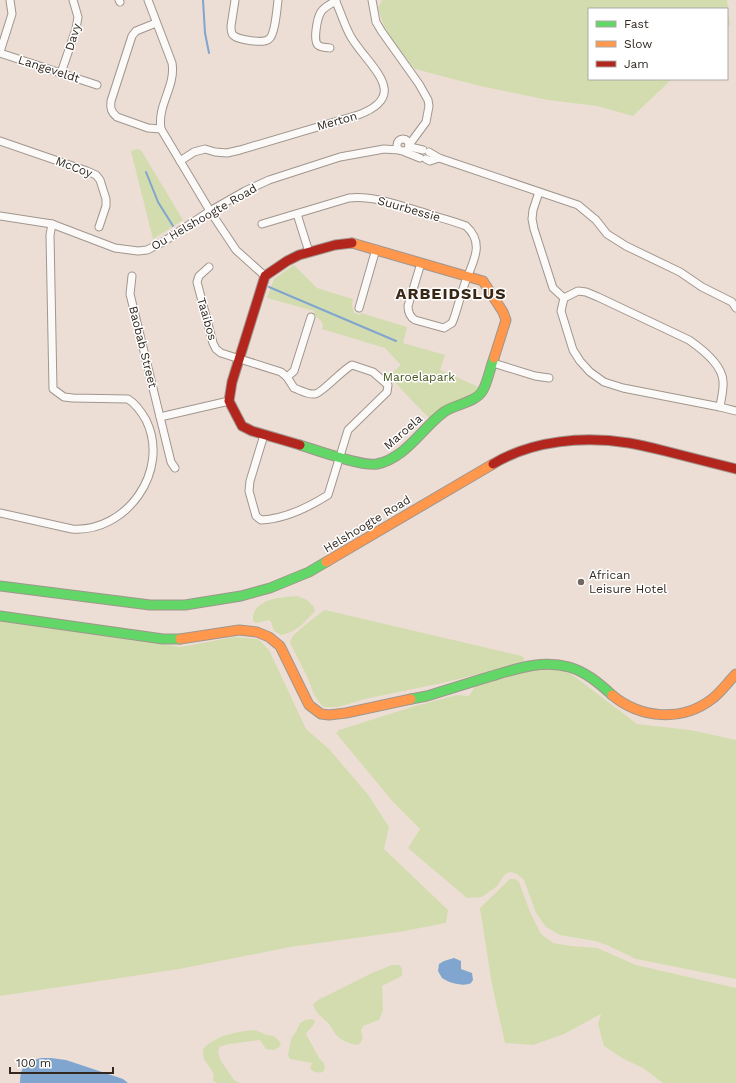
<svg xmlns="http://www.w3.org/2000/svg" width="736" height="1083" font-family="'Work Sans',sans-serif">
  <rect width="100%" height="100%" fill="#ecded4"/>
  <g fill="#d3dcaf">
    <path d="M382,0H727L730,25L727,28V9H589V79H672L633,116L597,106L548,100L480,86L415,69L394,43L384,26L378,8Z"/>
    <path d="M137,149L141,150L183,220L153,239L131,151Z"/>
    <path d="M294,265L317,288L353,299L352,305L354,313L360,315L361,313L407,327L403,343L445,355L440,370L481,388L479,391L429,418L399,387V386L388,376L391,371L393,372L401,365L385,348L322,329C325,322 319,319 314,315V311L267,298L274,279Z"/>
    <path d="M297,596L307,600L314,607L315,611C305,622 295,633 281,635L274,631L271,622L269,620L256,623L253,621C251,599 281,597 297,596Z"/>
    <path d="M325,610L522,656L524,659V663L442,683L365,699L338,707H323L314,695L307,676L290,643C290,642 292,638 292,637C294,634 322,611 325,610Z"/>
    <path d="M0,621L181,647L234,637L258,639L269,650L306,729L330,750L369,796L389,827L384,849L448,910L446,923L399,932L290,947L179,969L0,996Z"/>
    <path d="M548,666L570,673L637,724L690,730L736,740V979L636,959L607,945L595,941L560,935L546,927L536,913L524,880L517,874L510,872L505,874L497,886L482,897L467,898L408,848L420,829L394,803L336,733L339,730L415,706L457,695L469,696L476,685L518,672Z"/>
    <path d="M510,879H515L519,882L530,912L541,934L553,943L571,946L597,948L636,965L736,988V1083H663L643,1068L622,1058L604,1046L598,1024L601,1014L564,1034L533,1045L505,1043L492,985L480,908Z"/>
    <path d="M392,965H399L402,968V976L382,986L383,1011L379,1020L363,1026L361,1031C363,1037 364,1040 358,1045C349,1044 339,1040 334,1032C332,1029 331,1026 329,1024C322,1017 316,1014 313,1004L321,998L324,997L372,973Z"/>
    <path d="M312,1019L315,1021C314,1026 309,1029 306,1034L319,1058L323,1062L325,1067L323,1072C318,1073 313,1073 310,1068L312,1063L290,1059L288,1055L292,1037L296,1032L300,1023L305,1020Z"/>
    <path d="M254,1030C262,1032 266,1036 274,1036L281,1043L279,1047L274,1050L266,1049L260,1040L229,1044L219,1047L218,1053L221,1061L234,1080L240,1083H217L213,1081L214,1074L204,1059L203,1049C216,1035 236,1032 254,1030Z"/>
  </g>
  <g fill="#80a5ce">
    <path d="M454,958L461,961V969L472,973L473,980L471,983C464,987 449,983 442,978L438,971L439,964L444,961Z"/>
    <path d="M41,1058H51L66,1060L123,1079L128,1083H20C20,1067 25,1062 41,1058Z"/>
  </g>
  <g fill="none" stroke-linecap="round" stroke-linejoin="round">
    <g stroke="#80a5ce" stroke-width="2">
      <path d="M203,0L205,33L209,53"/>
      <path d="M146,172L158,202L173,226"/>
      <path d="M269,287L396,341"/>
    </g>
    <defs>
      <g id="street">
        <path d="M119,0L120,2"/>
        <path d="M148,0L172,63C176,87 157,104 161,129L210,211L236,250L265,276"/>
        <path d="M235,0L231,26C231,29 231,33 233,35C238,40 264,44 269,39C275,35 277,8 278,0"/>
        <path d="M372,0L376,22L382,32L419,84L428,100L429,106L426,122L409,145"/>
        <path d="M156,23L136,31L132,36L111,101C110,108 111,112 117,117L148,128L161,129"/>
        <path d="M330,48C326,47 321,48 318,45C313,41 317,18 321,12C324,7 330,4 336,1"/>
        <path d="M0,52L12,14L10,0"/>
        <path d="M0,53L97,85"/>
        <path d="M61,73L76,29L78,17L73,0"/>
        <circle cx="403" cy="145" r="6"/>
        <path d="M0,141L87,171L96,175L100,180L106,199V206L99,227"/>
        <path d="M410,147L423,150"/>
        <path d="M405,152L420,158"/>
        <path d="M429,152L439,158L578,205L596,220L607,234L626,246L680,272L702,287L732,302L736,308"/>
        <path d="M426,159L430,161L439,158"/>
        <path d="M180,161L194,152L205,149L215,152L227,153L240,150L358,115C412,95 369,67 351,37C344,25 341,12 335,0"/>
        <path d="M539,192L533,210L532,219L534,229L553,288L564,298"/>
        <path d="M297,214L309,252"/>
        <path d="M0,216L52,224L115,248L138,251L147,250L163,242L210,211L245,191L269,180L340,157L384,149L399,150"/>
        <path d="M262,224L349,198C374,195 404,207 428,214C440,218 454,221 466,226C486,244 472,263 465,283C461,294 458,306 454,318L452,323L444,328L415,320C410,317 408,313 408,306L421,263"/>
        <path d="M209,267L199,276L197,282L213,343L216,349L221,353L281,372L287,377L294,388C300,390 308,395 315,394C322,393 341,371 352,365L373,372L388,385L387,392L348,430L328,495C309,507 284,519 261,520L256,516L249,491L250,481L264,435"/>
        <path d="M132,276L130,294L171,462L175,468"/>
        <path d="M578,291L586,292L598,297L689,340C702,349 722,365 723,381C724,389 721,399 720,407L623,388L604,382L590,372L580,361L573,350L561,311L564,298Z"/>
        <path d="M359,308L376,249"/>
        <path d="M493,363L535,376L549,378"/>
        <path d="M287,377L294,371L311,317"/>
        <path d="M720,407L736,411"/>
        <path d="M160,417L229,401"/>
        <path d="M0,513L72,529C126,533 171,471 146,420C142,413 136,404 128,399L73,398L64,397L53,389L50,235L52,224"/>
      </g>
      <g id="fast">
        <path d="M300,445C316,450 363,467 377,464C406,458 422,428 444,412C455,404 476,403 483,390C488,381 490,368 494,358"/>
        <path d="M0,586L150,605H185L241,596L270,588L309,572L326,562"/>
        <path d="M0,616L163,639H180"/>
        <path d="M411,699L427,696C446,690 466,684 485,678C513,670 540,659 569,667C586,672 599,683 612,695"/>
      </g>
      <g id="slow">
        <path d="M352,243L483,281L503,312L506,320L494,358"/>
        <path d="M326,562L493,464"/>
        <path d="M180,639L239,630L257,632L269,637L280,646L309,705L321,714L329,715L346,713L411,699"/>
        <path d="M612,695C641,719 682,722 712,699C721,692 728,682 736,674"/>
      </g>
      <g id="jam">
        <path d="M300,445L252,431L242,426L229,401L232,382L265,276L287,261L299,255L335,245L352,243"/>
        <path d="M493,464C533,440 584,436 629,443C641,445 653,448 665,451C689,457 712,463 736,469"/>
      </g>
    </defs>
    <use href="#street" stroke="#a0968e" stroke-width="9"/>
    <use href="#fast" stroke="#a0968e" stroke-width="11"/>
    <use href="#slow" stroke="#a0968e" stroke-width="11"/>
    <use href="#jam" stroke="#a0968e" stroke-width="11"/>
    <use href="#street" stroke="#fcfaf9" stroke-width="7"/>
    <use href="#fast" stroke="#63d668" stroke-width="9"/>
    <use href="#slow" stroke="#ff974d" stroke-width="9"/>
    <use href="#jam" stroke="#b3261e" stroke-width="9"/>
  </g>
  <circle fill="#73685f" stroke="#fff" stroke-width="1.5" cx="581" cy="582" r="4"/>
  <g text-anchor="middle" dominant-baseline="central" stroke-width="3" stroke-linejoin="round" paint-order="stroke">
    <g font-size="12" fill="#322820" stroke="#fff">
      <text transform="translate(73 37) rotate(-73)">Davy</text>
      <text transform="translate(49 69) rotate(18)">Langeveldt</text>
      <text transform="translate(337 121) rotate(-16)">Merton</text>
      <text transform="translate(74 167) rotate(21)">McCoy</text>
      <text transform="translate(409 209) rotate(16)">Suurbessie</text>
      <text transform="translate(204 217) rotate(-30)">Ou Helshoogte Road</text>
      <text transform="translate(207 319) rotate(74)">Taaibos</text>
      <text transform="translate(143 347) rotate(76)">Baobab Street</text>
      <text transform="translate(403 432) rotate(-41)">Maroela</text>
      <text transform="translate(367 524) rotate(-31)">Helshoogte Road</text>
    </g>
    <g font-size="12" fill="#43561c" stroke="#fff">
      <text x="419" y="377">Maroelapark</text>
    </g>
    <g font-size="12" fill="#322820" stroke="#fff" text-anchor="start">
      <text x="589" y="575">African<tspan x="589" dy="14">Leisure Hotel</tspan></text>
    </g>
    <g font-size="16" font-weight="bold" letter-spacing="1" fill="#3a2716" stroke="#fff">
      <text x="451" y="293">ARBEIDSLUS</text>
    </g>
  </g>
  <rect x="588" y="8" width="140" height="72" fill="#ffffff" stroke="#ada9a6"/>
  <rect x="596" y="21" width="20" height="6" fill="#63d668" stroke="#ada9a6"/>
  <text x="624" y="28" font-size="12" fill="#322820">Fast</text>
  <rect x="596" y="41" width="20" height="6" fill="#ff974d" stroke="#ada9a6"/>
  <text x="624" y="48" font-size="12" fill="#322820">Slow</text>
  <rect x="596" y="61" width="20" height="6" fill="#b3261e" stroke="#ada9a6"/>
  <text x="624" y="68" font-size="12" fill="#322820">Jam</text>
  <path d="M10 1067v6h103v-6" fill="none" stroke="#322820" stroke-width="2"/>
  <text x="16" y="1067" font-size="12" fill="#322820" stroke="#ffffff" stroke-width="3" paint-order="stroke">100 m</text>
</svg>
